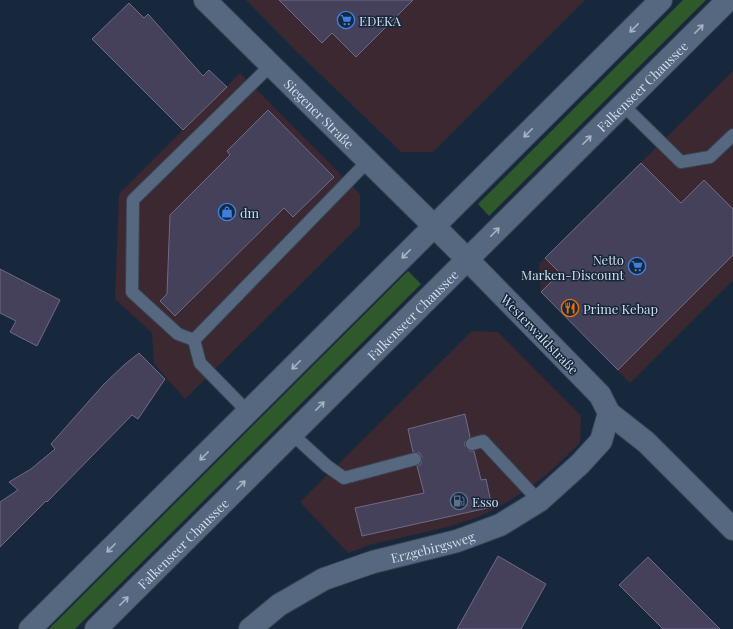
<svg xmlns="http://www.w3.org/2000/svg" width="733" height="629" font-family="'Playfair Display',serif">
  <rect width="100%" height="100%" fill="#18283c"/>
  <g fill="#3b2830">
    <path d="M246,0H585L433,152H401L297,52Z"/>
    <path d="M733,71V280L630,383L541,292L539,264Z"/>
    <path d="M240,73L360,194V225L185,399L154,364L152,333L115,299L119,194Z"/>
    <path d="M472,331L498,332L581,416L580,443L553,469L533,485L509,501L481,516L448,527L373,544L348,553L300,502Z"/>
  </g>
  <g fill="#2f582b">
    <path d="M683,0H706L489,216L478,204Z"/>
    <path d="M408,271L421,284L75,629H49Z"/>
  </g>
  <g fill="#45415b" stroke="#6f6a86">
    <path d="M279,0H413L356,57L332,33L322,43Z"/>
    <path d="M129,3L144,18L148,14L203,76L209,70L227,87L183,130L92,39Z"/>
    <path d="M268,110L334,177L293,217L284,208L175,316L160,301L167,294L170,215L230,155L227,151Z"/>
    <path d="M641,163L681,203L704,180L733,209V255L618,370L541,292L560,273L545,258Z"/>
    <path d="M0,269L60,300L37,346L10,332L16,321L0,313Z"/>
    <path d="M139,353L165,379L138,419L132,415L47,502L46,501L0,547V502L18,490L9,482L31,469L55,449L51,444L104,384L124,365Z"/>
    <path d="M465,414L470,437L465,442V446L470,451H474L481,480L486,479L492,507L362,536L355,508L424,493L417,466L421,464L422,457L420,453L413,452L408,429Z"/>
    <path d="M498,556L546,584L521,629H457Z"/>
    <path d="M648,557L720,629H663L619,585Z"/>
  </g>
  <g fill="none" stroke-linecap="round" stroke-linejoin="round">
    <defs>
      <g id="service">
        <path d="M271,65L133,200L132,292L178,334L194,340L367,162"/>
        <path d="M623,105L681,162L710,157L733,135"/>
        <path d="M194,340L200,363L248,412"/>
        <path d="M292,434L327,466L344,478L415,459"/>
        <path d="M472,444L483,441L539,501"/>
      </g>
      <g id="minor">
        <path id="s1" d="M205,0L434,226"/>
        <path d="M609,413L646,442L733,529"/>
        <path id="s2" d="M250,629L279,605L324,579L373,562L457,541L500,525L539,501L580,464L601,441L609,413L600,395L467,259"/>
      </g>
      <g id="secondary">
        <path d="M434,226L467,259"/>
        <path d="M30,629L661,0"/>
        <path id="s3" d="M96,629L728,0"/>
      </g>
    </defs>
    <use href="#service" stroke="#394556" stroke-width="14"/>
    <use href="#minor" stroke="#394556" stroke-width="24"/>
    <use href="#secondary" stroke="#394556" stroke-width="24"/>
    <use href="#service" stroke="#566880" stroke-width="12"/>
    <use href="#minor" stroke="#566880" stroke-width="22"/>
    <use href="#secondary" stroke="#566880" stroke-width="22"/>
  </g>
  <defs><path id="oneway-shaft" d="M-6 0H5M1.5-3L5.5 0L1.5 3" fill="none" stroke-width="1.6" stroke-linecap="round" stroke-linejoin="round"/></defs>
  <g stroke="#a7b4c5">
    <use href="#oneway-shaft" transform="translate(634 28) rotate(135)"/>
    <use href="#oneway-shaft" transform="translate(699 29) rotate(-45)"/>
    <use href="#oneway-shaft" transform="translate(528 133) rotate(135)"/>
    <use href="#oneway-shaft" transform="translate(587 140) rotate(-45)"/>
    <use href="#oneway-shaft" transform="translate(495 232) rotate(-45)"/>
    <use href="#oneway-shaft" transform="translate(406 254) rotate(135)"/>
    <use href="#oneway-shaft" transform="translate(296 365) rotate(135)"/>
    <use href="#oneway-shaft" transform="translate(320 406) rotate(-45)"/>
    <use href="#oneway-shaft" transform="translate(204 456) rotate(135)"/>
    <use href="#oneway-shaft" transform="translate(241 485) rotate(-45)"/>
    <use href="#oneway-shaft" transform="translate(111 548) rotate(135)"/>
    <use href="#oneway-shaft" transform="translate(124 601) rotate(-45)"/>
  </g>
  <defs>
    <symbol id="supermarket-ring" viewBox="-11 -11 22 22"><circle r="9.5" fill="#18283c" stroke="#3f7fe0" stroke-width="1.5"/><path d="M-6-5.5h2.5l.6 2H6L4.5 2H-2.5L-4.4-4H-6ZM-1.5 3.2a1.3 1.3 0 1 0 .1 0ZM3 3.2a1.3 1.3 0 1 0 .1 0Z" fill="#3f7fe0"/></symbol>
    <symbol id="shop-ring" viewBox="-11 -11 22 22"><circle r="9.5" fill="#18283c" stroke="#3f7fe0" stroke-width="1.5"/><path d="M-5-2.5h2.3a2.7 3.5 0 0 1 5.4 0H5L5.5 6h-11ZM-1.5-2.5h3a1.5 2.3 0 0 0-3 0Z" fill="#3f7fe0"/></symbol>
    <symbol id="restaurant-ring" viewBox="-11 -11 22 22"><circle r="9.5" fill="#18283c" stroke="#e8710a" stroke-width="1.5"/><path d="M-5-6h1v4h1v-4h1v4h1v-4h1v5L-1.5 .5V6h-2V.5L-5-1ZM5-6V6H3V1.5H1.5Q1.5-4 5-6Z" fill="#e8710a"/></symbol>
    <symbol id="fuel-ring" viewBox="-11 -11 22 22"><circle r="9.5" fill="#18283c" stroke="#5c6f8a" stroke-width="1.5"/><path d="M-5.5-6h7V0h2V4h1.3V-2.5L3-4.5l.8-.8L6-3V5H2.5V1h-1V6h-7ZM-4.2-4.7v3.2H.2V-4.7Z" fill="#5c6f8a"/></symbol>
  </defs>
  <g fill-rule="evenodd">
    <use href="#supermarket-ring" x="336" y="10" width="20" height="20"/>
    <use href="#shop-ring" x="217" y="202" width="20" height="20"/>
    <use href="#supermarket-ring" x="627" y="256" width="20" height="20"/>
    <use href="#restaurant-ring" x="560" y="298" width="20" height="20"/>
    <use href="#fuel-ring" x="449" y="491" width="20" height="20"/>
  </g>
  <g text-anchor="middle" dominant-baseline="central" stroke-width="3" stroke-linejoin="round" paint-order="stroke">
    <g font-size="13" fill="#d2ddea" stroke="#18283c" text-anchor="start">
      <text x="359" y="20">EDEKA</text>
      <text x="240" y="212">dm</text>
      <text x="624" y="259" text-anchor="end">Netto<tspan x="624" dy="15">Marken-Discount</tspan></text>
      <text x="583" y="308">Prime Kebap</text>
      <text x="472" y="501">Esso</text>
    </g>
    <g font-size="13" fill="#d2ddea" stroke="#18283c">
      <text stroke="none"><textPath href="#s3" startOffset="770">Falkenseer Chaussee</textPath></text>
      <text stroke="none"><textPath href="#s1" startOffset="161">Siegener Straße</textPath></text>
      <text stroke="none"><textPath href="#s3" startOffset="446">Falkenseer Chaussee</textPath></text>
      <text transform="translate(540 334) rotate(46)">Westerwaldstraße</text>
      <text stroke="none"><textPath href="#s3" startOffset="122">Falkenseer Chaussee</textPath></text>
      <text stroke="none"><textPath href="#s2" startOffset="203">Erzgebirgsweg</textPath></text>
    </g>
  </g>
</svg>
